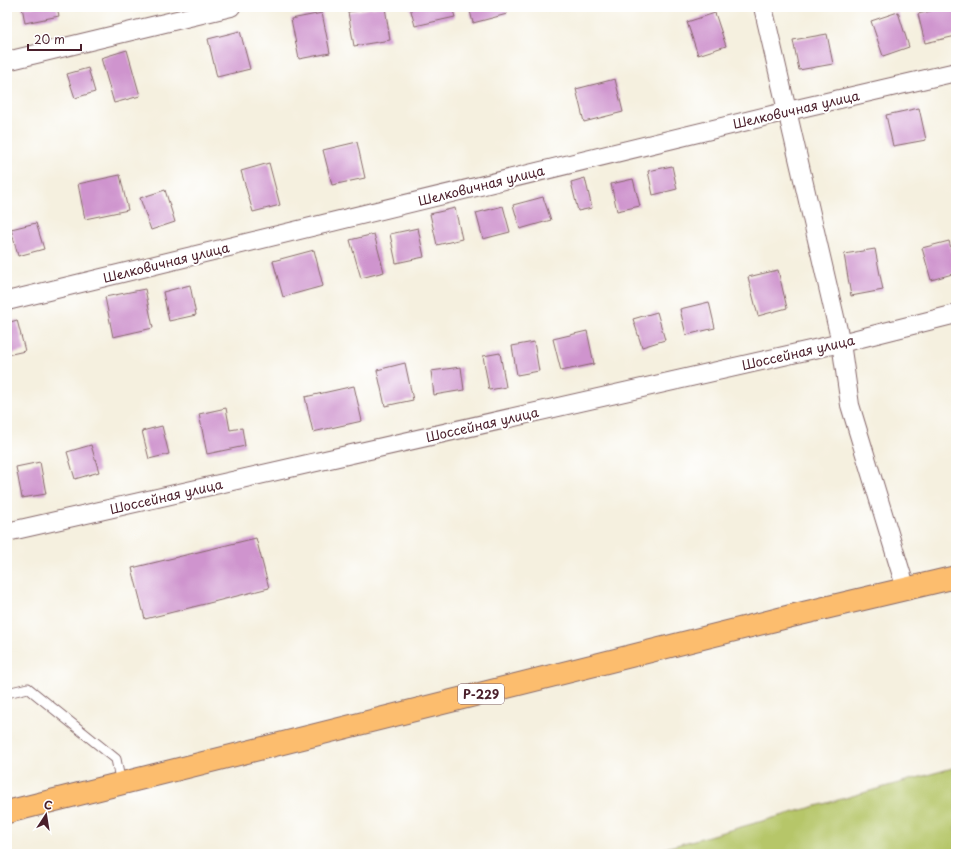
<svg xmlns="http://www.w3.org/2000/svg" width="963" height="861" font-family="'Playpen Sans',sans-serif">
  <rect width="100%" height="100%" fill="#fff"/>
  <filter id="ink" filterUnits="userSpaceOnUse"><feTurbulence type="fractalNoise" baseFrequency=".025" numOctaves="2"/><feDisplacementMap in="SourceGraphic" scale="8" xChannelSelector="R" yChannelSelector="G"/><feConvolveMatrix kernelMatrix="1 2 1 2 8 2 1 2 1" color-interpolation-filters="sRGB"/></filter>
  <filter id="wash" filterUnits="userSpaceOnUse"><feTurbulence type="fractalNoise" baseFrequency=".012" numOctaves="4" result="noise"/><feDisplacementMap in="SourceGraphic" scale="16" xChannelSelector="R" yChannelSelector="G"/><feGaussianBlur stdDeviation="0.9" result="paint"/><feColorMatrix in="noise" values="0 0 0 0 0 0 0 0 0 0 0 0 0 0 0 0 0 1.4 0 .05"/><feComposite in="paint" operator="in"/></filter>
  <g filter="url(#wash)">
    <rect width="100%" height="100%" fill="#f5f0df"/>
    <path fill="#b6c669" stroke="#80724a" d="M956,767V854H644Z"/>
    <g id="blocks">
      <g fill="#cf94ce">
        <path d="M22,7H57L59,16L25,23Z"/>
        <path d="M378,7H385L390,40L354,46L348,12Z"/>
        <path d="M410,7H452L455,17L415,26Z"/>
        <path d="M469,7H505L507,14L473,23Z"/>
        <path d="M947,7H956V36L925,43L918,14Z"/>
        <path d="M898,12L909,47L883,56L871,21Z"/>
        <path d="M322,13L330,53L299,59L291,19Z"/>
        <path d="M715,13L726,46L698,55L687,22Z"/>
        <path d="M240,31L250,69L217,77L208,39Z"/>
        <path d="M827,34L833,64L799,70L793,40Z"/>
        <path d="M127,50L140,96L114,103L101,58Z"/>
        <path d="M88,68L95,92L75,98L67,74Z"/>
        <path d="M615,79L623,112L584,122L576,89Z"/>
        <path d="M919,108L926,140L893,146L886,115Z"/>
        <path d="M357,142L365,178L332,185L323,150Z"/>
        <path d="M269,163L280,205L253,212L241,171Z"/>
        <path d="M672,166L677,189L653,195L648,171Z"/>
        <path d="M120,175L128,210L85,219L78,184Z"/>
        <path d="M585,178L592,208L578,211L571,182Z"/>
        <path d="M633,179L640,206L617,211L611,184Z"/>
        <path d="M165,190L175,222L151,230L140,198Z"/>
        <path d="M543,197L551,220L520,229L513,205Z"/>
        <path d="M503,206L510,232L483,239L476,213Z"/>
        <path d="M455,208L462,239L437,245L430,214Z"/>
        <path d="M36,223L44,249L18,256L11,229Z"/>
        <path d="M418,228L424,257L396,263L390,234Z"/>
        <path d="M374,234L384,272L361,278L350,240Z"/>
        <path d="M949,241L956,266V273L931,280L922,248Z"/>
        <path d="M875,249L883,290L851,296L844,254Z"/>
        <path d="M314,250L323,286L283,297L273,261Z"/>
        <path d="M778,270L787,308L758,316L748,277Z"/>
        <path d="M190,285L196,315L169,321L163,292Z"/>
        <path d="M145,289L153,328L113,337L105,297Z"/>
        <path d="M709,302L715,328L686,335L680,309Z"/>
        <path d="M657,312L665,340L642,347L633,319Z"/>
        <path d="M17,320L25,351L7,355V323Z"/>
        <path d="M587,331L594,364L561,371L553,339Z"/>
        <path d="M534,342L539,371L517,375L512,346Z"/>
        <path d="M500,353L506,387L489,390L483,356Z"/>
        <path d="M405,363L413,400L385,406L377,370Z"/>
        <path d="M461,367L464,390L434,395L431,371Z"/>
        <path d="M354,386L362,421L313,432L305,397Z"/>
        <path d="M226,408L230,430L242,428L245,446L207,454L199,414Z"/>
        <path d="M162,426L169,454L149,459L142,431Z"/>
        <path d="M91,445L99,472L75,479L67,452Z"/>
        <path d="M40,462L46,494L22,498L16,467Z"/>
        <path d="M256,538L269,588L145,619L132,568Z"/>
      </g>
    </g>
  </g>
  <g filter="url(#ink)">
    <use href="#blocks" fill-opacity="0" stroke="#86686a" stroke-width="1"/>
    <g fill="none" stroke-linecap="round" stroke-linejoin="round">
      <defs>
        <path id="lane" d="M7,693L28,688L116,759L121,784"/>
        <g id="street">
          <path d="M763,7L841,343L850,405L906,589"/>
          <path d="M7,61L231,7"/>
          <path d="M7,301L788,111L956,72"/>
          <path d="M7,532L841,343L956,314"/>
        </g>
        <path id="primary" d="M7,812L791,616L956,577"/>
      </defs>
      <use href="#lane" stroke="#86686a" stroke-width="11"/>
      <use href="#street" stroke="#86686a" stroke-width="20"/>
      <use href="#primary" stroke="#86686a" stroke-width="24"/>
      <use href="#lane" stroke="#fff" stroke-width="9"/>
      <use href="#street" stroke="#fff" stroke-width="18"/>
      <use href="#primary" stroke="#fcbd6e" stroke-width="22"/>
    </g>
  </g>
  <g text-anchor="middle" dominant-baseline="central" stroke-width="4" stroke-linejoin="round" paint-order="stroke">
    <rect fill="#fff" stroke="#80626b" stroke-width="1" x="458" y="684" width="46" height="20" rx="3"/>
    <g font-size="12" font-weight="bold" fill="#4a1f2b">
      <text x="481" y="694">Р-229</text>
    </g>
    <g font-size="13" fill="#4a1f2b" stroke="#fff">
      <text transform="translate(796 109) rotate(-13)">Шелковичная улица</text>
      <text transform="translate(481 185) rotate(-14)">Шелковичная улица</text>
      <text transform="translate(166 262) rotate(-14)">Шелковичная улица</text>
      <text transform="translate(798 352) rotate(-13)">Шоссейная улица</text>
      <text transform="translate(482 424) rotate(-13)">Шоссейная улица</text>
      <text transform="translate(166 496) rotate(-13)">Шоссейная улица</text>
    </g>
  </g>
  <rect width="963" height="861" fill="none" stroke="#fff" stroke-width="24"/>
  <g transform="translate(46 815) rotate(12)" stroke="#ffffff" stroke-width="3" paint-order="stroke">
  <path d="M0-3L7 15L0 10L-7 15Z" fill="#4a1f2b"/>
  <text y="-6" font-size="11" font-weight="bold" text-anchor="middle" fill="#4a1f2b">С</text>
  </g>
  <path d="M28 44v6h53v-6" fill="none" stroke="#4a1f2b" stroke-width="2"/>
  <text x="34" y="44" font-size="12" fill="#4a1f2b" stroke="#ffffff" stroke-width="3" paint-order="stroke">20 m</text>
</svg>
